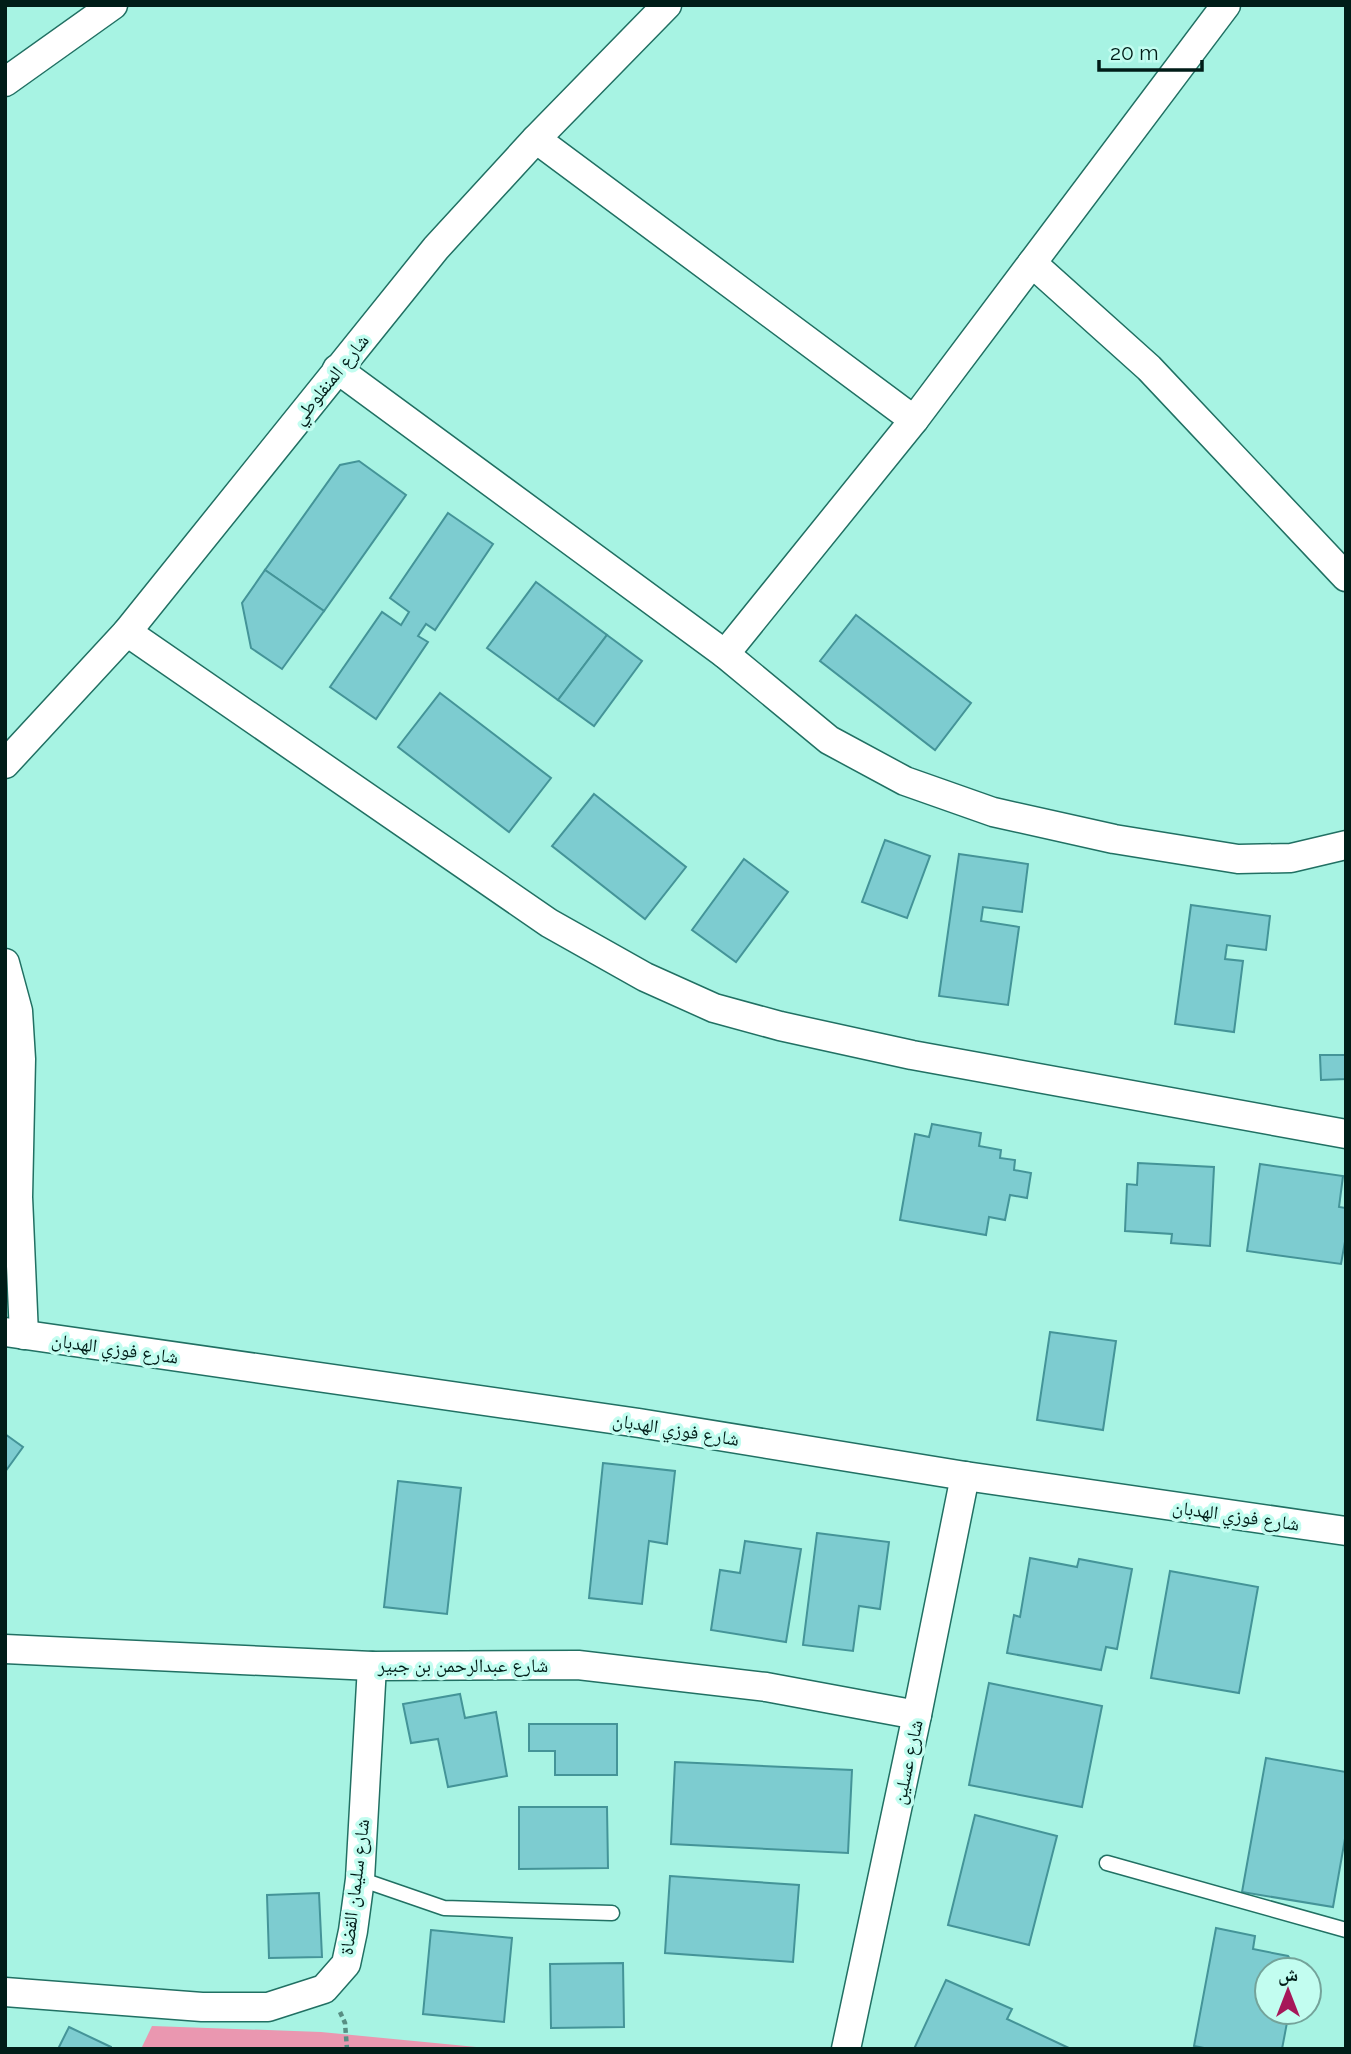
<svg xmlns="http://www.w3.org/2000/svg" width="1351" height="2054" font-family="Raleway,'Noto Naskh Arabic',sans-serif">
  <rect width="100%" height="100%" fill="#a7f3e3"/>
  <path fill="#ea97b0" d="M152,2026L321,2032L497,2049H141Z"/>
  <g fill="#7dccd0" stroke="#449498" stroke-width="2">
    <path d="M359,461L406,495L324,611L265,570L340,465Z"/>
    <path d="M448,513L493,544L435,630L426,624L418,636L428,642L376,719L330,687L382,612L401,625L409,612L390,598Z"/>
    <path d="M265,570L324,611L282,669L251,648L242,603Z"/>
    <path d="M536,582L607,635L558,700L487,648Z"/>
    <path d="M856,615L971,703L935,750L820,661Z"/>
    <path d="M607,635L642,661L594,726L558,700Z"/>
    <path d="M440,693L551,778L509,832L398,747Z"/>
    <path d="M594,794L686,867L645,919L552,846Z"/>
    <path d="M885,840L930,856L907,918L862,902Z"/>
    <path d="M959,854L1028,864L1022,912L983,907L981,921L1019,927L1008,1005L939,996Z"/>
    <path d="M744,859L788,892L736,962L692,930Z"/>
    <path d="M1191,905L1270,916L1266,950L1227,945L1225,959L1243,961L1234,1032L1175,1024Z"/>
    <path d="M1320,1055H1346V1079L1321,1080Z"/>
    <path d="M932,1124L981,1133L979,1146L1001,1150L1000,1158L1015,1160L1014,1170L1031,1173L1027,1198L1010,1195L1005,1220L989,1217L986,1235L900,1220L915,1134L929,1137Z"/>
    <path d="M1138,1163L1214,1167L1210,1246L1171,1243L1172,1234L1125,1231L1127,1184L1137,1185Z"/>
    <path d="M1260,1164L1343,1176L1339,1207L1346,1208V1236L1341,1264L1247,1251Z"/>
    <path d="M1050,1332L1116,1341L1103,1430L1037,1420Z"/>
    <path d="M5,1434L23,1447L5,1472Z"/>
    <path d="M603,1463L675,1471L667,1544L649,1541L642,1604L589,1598Z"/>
    <path d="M398,1481L461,1488L447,1614L384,1607Z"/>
    <path d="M817,1533L889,1542L880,1609L859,1606L853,1651L803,1645Z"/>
    <path d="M745,1541L801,1549L786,1642L711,1630L720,1570L740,1573Z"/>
    <path d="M1030,1558L1077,1567L1079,1559L1132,1569L1117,1649L1106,1647L1101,1670L1007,1653L1014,1615L1020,1617Z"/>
    <path d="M1170,1571L1258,1587L1239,1693L1151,1678Z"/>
    <path d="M989,1683L1102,1706L1082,1807L969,1785Z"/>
    <path d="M460,1694L465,1718L496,1712L507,1776L448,1787L438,1739L411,1743L403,1704Z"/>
    <path d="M529,1724H617V1775H555V1751H529Z"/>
    <path d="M1266,1758L1346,1772V1833L1333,1907L1242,1892Z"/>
    <path d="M675,1762L852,1770L848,1853L671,1844Z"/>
    <path d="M519,1807H607L608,1868L519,1869Z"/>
    <path d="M975,1815L1057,1836L1029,1945L948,1925Z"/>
    <path d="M670,1876L799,1885L793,1962L665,1953Z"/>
    <path d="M319,1893L322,1957L269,1958L267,1895Z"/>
    <path d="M1216,1928L1255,1936L1253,1949L1288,1956L1297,1969L1267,1970V2012H1289L1282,2049H1209L1194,2046Z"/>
    <path d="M431,1930L512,1938L504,2022L423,2014Z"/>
    <path d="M623,1963L624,2027L551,2028L550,1964Z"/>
    <path d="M946,1980L1012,2009L1007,2019L1071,2049H914Z"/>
    <path d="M69,2027L111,2047V2049H58Z"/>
  </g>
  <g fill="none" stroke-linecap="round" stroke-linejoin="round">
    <defs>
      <g id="service">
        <path d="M1107,1863L1346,1930"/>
        <path d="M360,1879L444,1908L612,1913"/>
      </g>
      <g id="minor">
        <path d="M5,82L113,5"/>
        <path d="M536,139L914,420"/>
        <path d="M1032,263L1149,368L1346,577"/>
        <path d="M337,369L725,654L829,740L905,781L993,812L1114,839L1238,859L1291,858L1346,845"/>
        <path d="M127,632L549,923L645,977L714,1008L780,1026L912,1055L1346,1134"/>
        <path d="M725,654L914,420L1226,5"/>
        <path d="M5,764L127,632L436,248L536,139L667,5"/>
        <path d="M5,963L18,1011L21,1059L18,1197L24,1335"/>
        <path d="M5,1332L639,1423L965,1476L1346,1531"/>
        <path d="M5,1649L372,1666L578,1665L766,1687L917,1715"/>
        <path d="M5,1992L202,2007H268L324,1989L346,1964L353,1931L360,1879L372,1666"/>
        <path d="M846,2049L917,1715L965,1476"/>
      </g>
    </defs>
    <use href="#service" stroke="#217063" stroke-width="17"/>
    <use href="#minor" stroke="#217063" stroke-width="31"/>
    <path stroke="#588e83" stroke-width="4.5" stroke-dasharray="5 3.5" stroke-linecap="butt" d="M340,2012L345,2023L347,2049"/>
    <use href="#service" stroke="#fff" stroke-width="14"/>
    <use href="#minor" stroke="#fff" stroke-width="28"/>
  </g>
  <g text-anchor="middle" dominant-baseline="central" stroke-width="7" stroke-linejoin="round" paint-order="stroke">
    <g font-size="19" fill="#001d18" stroke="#c2fdf0">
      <text transform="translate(330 379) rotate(-51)">شارع المنفلوطي</text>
      <text transform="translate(115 1348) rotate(8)">شارع فوزي الهدبان</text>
      <text transform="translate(676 1429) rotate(9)">شارع فوزي الهدبان</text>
      <text transform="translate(1236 1515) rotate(8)">شارع فوزي الهدبان</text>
      <text x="463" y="1665">شارع عبدالرحمن بن جبير</text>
      <text transform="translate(907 1762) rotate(-78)">شارع عسلين</text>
      <text transform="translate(354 1887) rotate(-83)">شارع سليمان القضاة</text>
    </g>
  </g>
  <rect width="1351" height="2054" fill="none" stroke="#001d18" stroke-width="14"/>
  <g transform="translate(1288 1991)"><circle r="33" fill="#c2fdf0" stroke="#74a39a" stroke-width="2"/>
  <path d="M0-5L12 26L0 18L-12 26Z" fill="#a61759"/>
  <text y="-10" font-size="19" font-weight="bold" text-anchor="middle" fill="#001d18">ش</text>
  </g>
  <path d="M1099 60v10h103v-10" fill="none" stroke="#001d18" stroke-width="3.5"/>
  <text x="1110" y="60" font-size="21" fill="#001d18" stroke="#c2fdf0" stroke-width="5" paint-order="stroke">20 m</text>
</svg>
